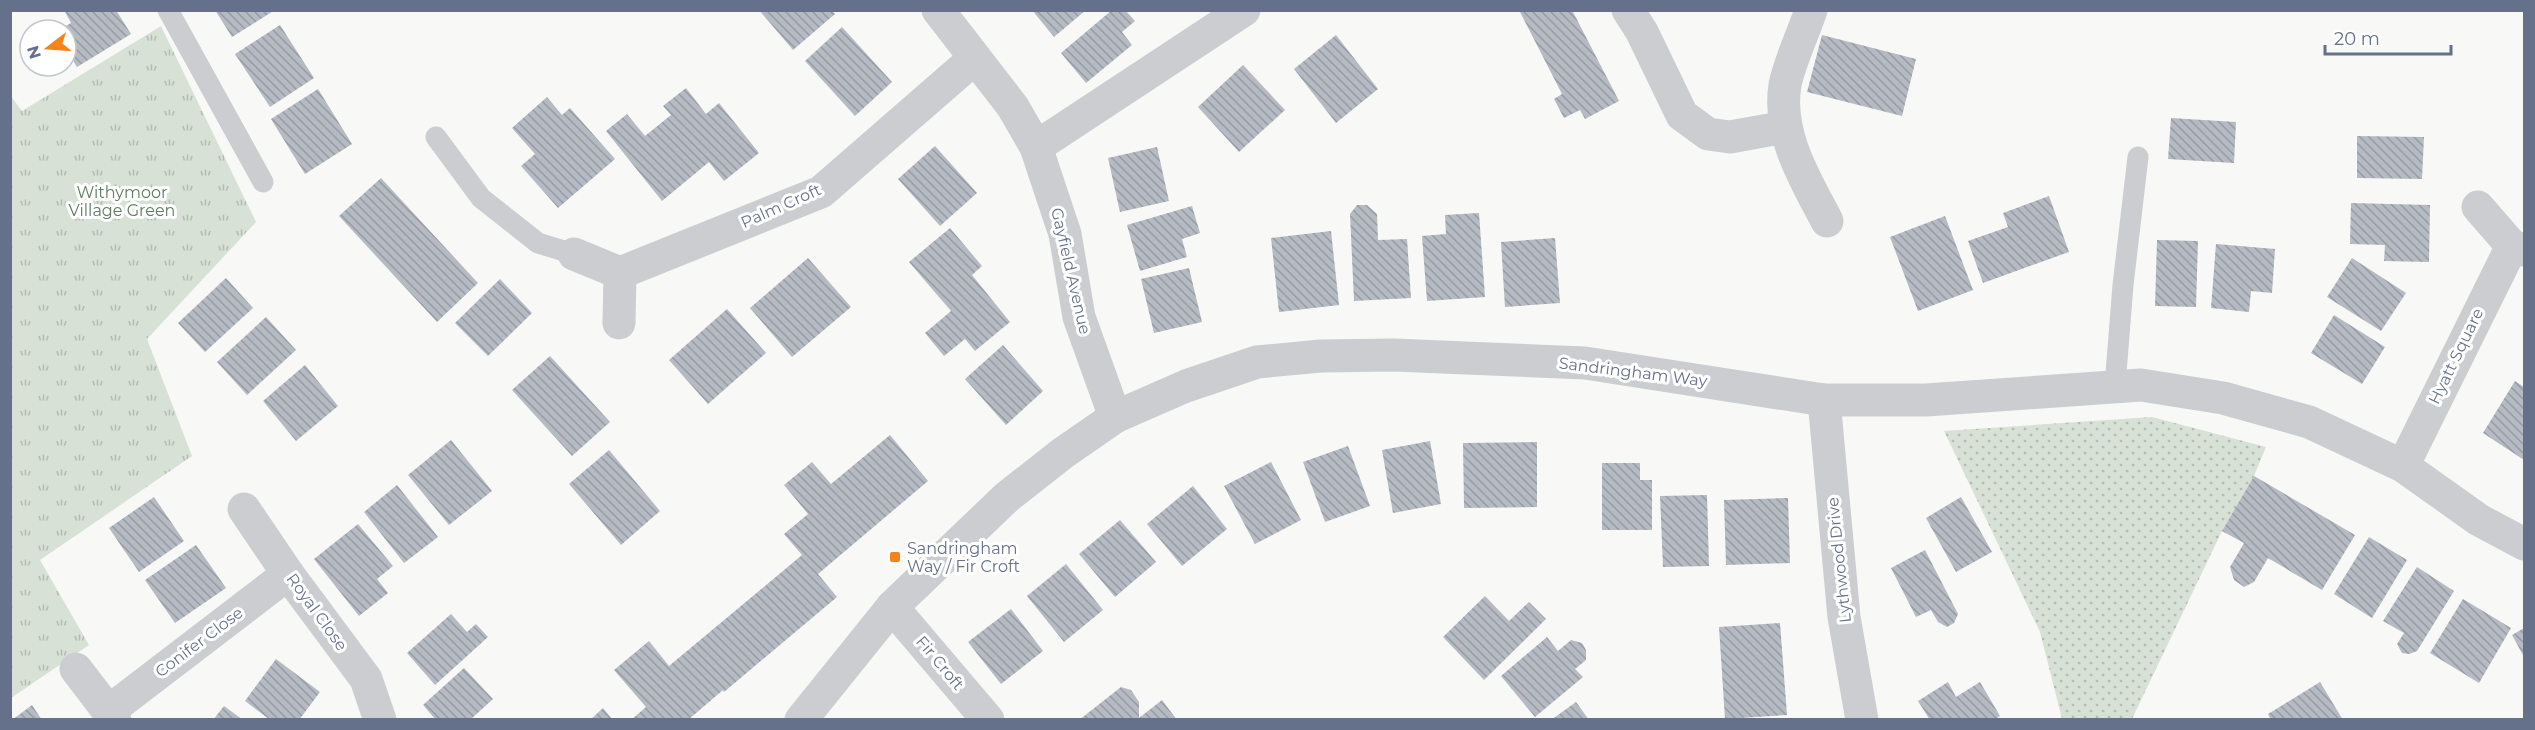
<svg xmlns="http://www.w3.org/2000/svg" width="2535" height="730" font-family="Montserrat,sans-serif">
  <defs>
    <pattern id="grass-dots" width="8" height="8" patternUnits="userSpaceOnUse" patternTransform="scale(1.5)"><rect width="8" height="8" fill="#d8e1d6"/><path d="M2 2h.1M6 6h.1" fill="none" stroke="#b3bbb3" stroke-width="1.8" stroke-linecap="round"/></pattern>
    <pattern id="park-tufts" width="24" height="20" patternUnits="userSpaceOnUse" patternTransform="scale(1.5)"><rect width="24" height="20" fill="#d8e1d6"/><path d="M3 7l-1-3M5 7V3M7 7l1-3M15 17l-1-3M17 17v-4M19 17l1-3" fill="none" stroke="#b3bbb3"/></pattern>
    <pattern id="building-back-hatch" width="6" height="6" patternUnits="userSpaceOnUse" patternTransform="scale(1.5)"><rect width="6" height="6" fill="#b5bac3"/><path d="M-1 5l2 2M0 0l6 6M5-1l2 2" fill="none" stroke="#979ca4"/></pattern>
  </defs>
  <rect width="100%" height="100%" fill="#f8f9f6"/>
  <path fill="url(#grass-dots)" d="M2152,417L2266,447L2254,476L2222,531L2132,719H2062L2040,632L1944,431Z"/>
  <path fill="url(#park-tufts)" d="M161,26L256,222L147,339L192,456L40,560L89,645L11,698L10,95L22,111Z"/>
  <g fill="url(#building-back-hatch)">
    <path d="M64,10H116L131,34L77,67L66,49V30H59L71,23Z"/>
    <path d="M215,10H275L232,37Z"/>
    <path d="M759,10H832L835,14L793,50Z"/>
    <path d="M1032,10H1086L1054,37Z"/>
    <path d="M1112,10H1125L1135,21L1122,32L1132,45L1086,83L1061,53Z"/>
    <path d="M1519,10H1572L1619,101L1585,119L1580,110L1564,118L1554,99L1562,94Z"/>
    <path d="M280,25L314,78L270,107L235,54Z"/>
    <path d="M842,27L892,82L855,116L805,61Z"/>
    <path d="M1336,35L1378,89L1336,123L1294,69Z"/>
    <path d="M1822,35L1916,59L1902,116L1807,92Z"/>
    <path d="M1243,65L1285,110L1239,152L1198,107Z"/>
    <path d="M686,88L706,114L719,103L759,153L724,181L709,162L662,201L606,131L627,114L645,136L671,115L663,106Z"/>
    <path d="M318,89L352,144L305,174L271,119Z"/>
    <path d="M547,97L562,115L570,108L615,159L558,208L521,166L535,154L512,128Z"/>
    <path d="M2171,118L2236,122L2234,163L2168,159Z"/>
    <path d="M2357,136L2424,137L2422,179L2357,178Z"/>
    <path d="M935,146L977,193L940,226L898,179Z"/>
    <path d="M1157,147L1169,201L1120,212L1108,158Z"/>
    <path d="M381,178L478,283L437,322L339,216Z"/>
    <path d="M2049,196L2069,252L1983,283L1968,241L2008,227L2003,213Z"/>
    <path d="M2351,203L2430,205L2429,262L2384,261L2385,245L2350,244Z"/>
    <path d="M1357,205H1367L1377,214L1378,240L1407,239L1411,298L1354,301L1350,214Z"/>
    <path d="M1192,206L1200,233L1182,239L1187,257L1140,271L1127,225Z"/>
    <path d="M1479,213L1485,297L1427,301L1422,236L1446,234L1445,215Z"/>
    <path d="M1945,216L1973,290L1918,311L1890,237Z"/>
    <path d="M950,228L982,266L972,275L1010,322L975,351L965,339L944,356L925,333L951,311L909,262Z"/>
    <path d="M1331,231L1339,305L1279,312L1271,238Z"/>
    <path d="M1555,238L1560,303L1505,307L1501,242Z"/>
    <path d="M2157,240L2198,241L2196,307L2155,306Z"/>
    <path d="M2216,244L2275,249L2272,293L2251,291L2249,312L2211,308Z"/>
    <path d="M808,258L851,307L792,357L750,308Z"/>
    <path d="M2352,258L2406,293L2381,331L2327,297Z"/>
    <path d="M1189,268L1202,322L1154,333L1141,279Z"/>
    <path d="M226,278L253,308L205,352L178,323Z"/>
    <path d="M500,279L532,313L488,356L455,323Z"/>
    <path d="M727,309L766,353L708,404L669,360Z"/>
    <path d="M2334,315L2385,347L2362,384L2311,353Z"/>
    <path d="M266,317L296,350L247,395L217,362Z"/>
    <path d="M1003,345L1043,391L1006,425L965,379Z"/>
    <path d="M550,356L610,422L572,456L512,390Z"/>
    <path d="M305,365L338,406L296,441L263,401Z"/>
    <path d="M2515,381L2524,387V460L2483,433Z"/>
    <path d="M890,435L928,481L818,574L837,597L724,692L723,690L688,720H631L646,707L614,670L649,641L669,666L802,555L784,534L808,514L784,485L812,462L831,484Z"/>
    <path d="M451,440L492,491L449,525L408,475Z"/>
    <path d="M1430,441L1441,504L1393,513L1382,450Z"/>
    <path d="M1537,442V507L1464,508L1463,443Z"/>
    <path d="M1348,446L1370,506L1325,522L1303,462Z"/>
    <path d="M609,450L660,511L621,545L569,484Z"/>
    <path d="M1271,462L1301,520L1255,544L1224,486Z"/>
    <path d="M1602,463H1640V480H1652V530H1602Z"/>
    <path d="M2254,476L2355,535L2322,590L2268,558L2254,582L2244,587L2234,580L2230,567L2244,543L2222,531Z"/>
    <path d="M397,485L438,537L404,563L364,512Z"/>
    <path d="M1193,486L1227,529L1182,566L1147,524Z"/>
    <path d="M1707,495L1709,566L1663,567L1660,496Z"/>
    <path d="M154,497L184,541L139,572L109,528Z"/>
    <path d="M1961,497L1992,552L1956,572L1926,518Z"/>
    <path d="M1788,498L1790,563L1726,565L1724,500Z"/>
    <path d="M1120,520L1156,562L1115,597L1079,554Z"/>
    <path d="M358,524L393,566L377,579L388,593L359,616L314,559Z"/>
    <path d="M2369,537L2407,560L2372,618L2334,594Z"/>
    <path d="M196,545L226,588L175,623L145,580Z"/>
    <path d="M1925,550L1958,614L1954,623L1947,627L1938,622L1931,610L1916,617L1891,568Z"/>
    <path d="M1066,564L1103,610L1064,642L1027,596Z"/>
    <path d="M2417,567L2454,591L2417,651L2409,654L2402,653L2397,644L2404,633L2383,621Z"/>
    <path d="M1485,596L1509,621L1529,602L1546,619L1484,680L1443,637Z"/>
    <path d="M2463,599L2511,628L2479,683L2430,653Z"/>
    <path d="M1011,609L1043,651L1001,684L968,642Z"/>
    <path d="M451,614L467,632L476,624L488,637L435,685L407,653Z"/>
    <path d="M1780,623L1787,715L1725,719L1719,627Z"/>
    <path d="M2524,628V657L2512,635Z"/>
    <path d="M1547,637L1558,651L1571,640L1582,643L1586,650V660L1575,669L1583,677L1535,717L1501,676Z"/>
    <path d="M276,659L320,692L299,720H270L245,701Z"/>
    <path d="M464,668L493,699L470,720H436L423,705Z"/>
    <path d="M1948,682L1956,697L1980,682L2000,716L1994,720H1930L1918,701Z"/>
    <path d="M2320,682L2343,720H2271L2268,714Z"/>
    <path d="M1121,687L1131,690L1139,702V718L1162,700L1177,720H1079Z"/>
    <path d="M1576,702L1589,720H1551Z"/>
    <path d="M32,705L42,720H12Z"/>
    <path d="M224,706L243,720H213Z"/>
    <path d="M603,708L613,720H590Z"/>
  </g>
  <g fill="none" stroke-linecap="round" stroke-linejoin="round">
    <g stroke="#cbcdd1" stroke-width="21">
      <path d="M168,10L263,182"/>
      <path d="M436,137L481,198L538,243L574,254"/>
      <path d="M2115,386L2123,285L2138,157"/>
    </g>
    <g stroke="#cbcdd1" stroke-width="33">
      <path d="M938,10L1013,107L1036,147L1065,234L1079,317L1115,417"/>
      <path d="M1628,10L1642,32L1682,115L1708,134L1730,137L1785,127"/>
      <path d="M1811,10C1804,32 1789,63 1785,85C1777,134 1805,179 1827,221"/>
      <path d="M1036,147L1244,10"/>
      <path d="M2478,207L2512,246L2524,250"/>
      <path d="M574,254L620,273L619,323"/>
      <path d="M620,273L821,192L975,58"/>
      <path d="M1824,400L1844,617L1862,720"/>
      <path d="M2403,466L2512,246"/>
      <path d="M244,509L288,574L366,679L380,720"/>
      <path d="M892,607L988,720"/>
      <path d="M76,669L115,720"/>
      <path d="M109,711L288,574"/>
    </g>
    <path stroke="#cbcdd1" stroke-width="33" d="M801,720L892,607L1007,497L1063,453L1115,417L1186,386L1257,362L1321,356L1394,355L1585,363L1824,400H1926L2141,385L2223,398L2309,422L2403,466L2479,520L2524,544"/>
  </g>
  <rect fill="#f68219" stroke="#fff" stroke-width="2" x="889" y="551" width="12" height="12" rx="3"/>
  <g text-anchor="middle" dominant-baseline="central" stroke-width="6" stroke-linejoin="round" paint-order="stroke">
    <g font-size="16" fill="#607b61" stroke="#fff">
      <text x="122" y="192">Withymoor<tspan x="122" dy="18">Village Green</tspan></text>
    </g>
    <g font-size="16" fill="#65708a" stroke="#fff">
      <text transform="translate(781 206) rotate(-24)">Palm Croft</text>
      <text transform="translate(1071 271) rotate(77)">Gayfield Avenue</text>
      <text transform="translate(2456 356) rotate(-64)">Hyatt Square</text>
      <text transform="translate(1633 372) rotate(7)">Sandringham Way</text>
      <text transform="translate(1839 560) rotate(-96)">Lythwood Drive</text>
      <text transform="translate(317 612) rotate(54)">Royal Close</text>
      <text transform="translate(199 642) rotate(-37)">Conifer Close</text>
      <text transform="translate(940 663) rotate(50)">Fir Croft</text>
    </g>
    <g font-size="16" fill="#65708a" stroke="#fff" text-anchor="start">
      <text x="907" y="548">Sandringham<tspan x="907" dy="18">Way / Fir Croft</tspan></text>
    </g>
  </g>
  <rect width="2535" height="730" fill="none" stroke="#65708a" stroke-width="24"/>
  <g transform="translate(48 48) rotate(253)"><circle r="28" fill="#ffffff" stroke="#c1c6d0" stroke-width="1.5"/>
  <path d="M0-4.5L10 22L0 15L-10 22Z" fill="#f68219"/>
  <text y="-9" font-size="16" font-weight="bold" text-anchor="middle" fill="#65708a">N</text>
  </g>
  <path d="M2325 45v9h126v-9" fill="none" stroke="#65708a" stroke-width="3"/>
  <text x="2334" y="45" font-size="18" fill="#65708a" stroke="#ffffff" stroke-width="4.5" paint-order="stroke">20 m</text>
</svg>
